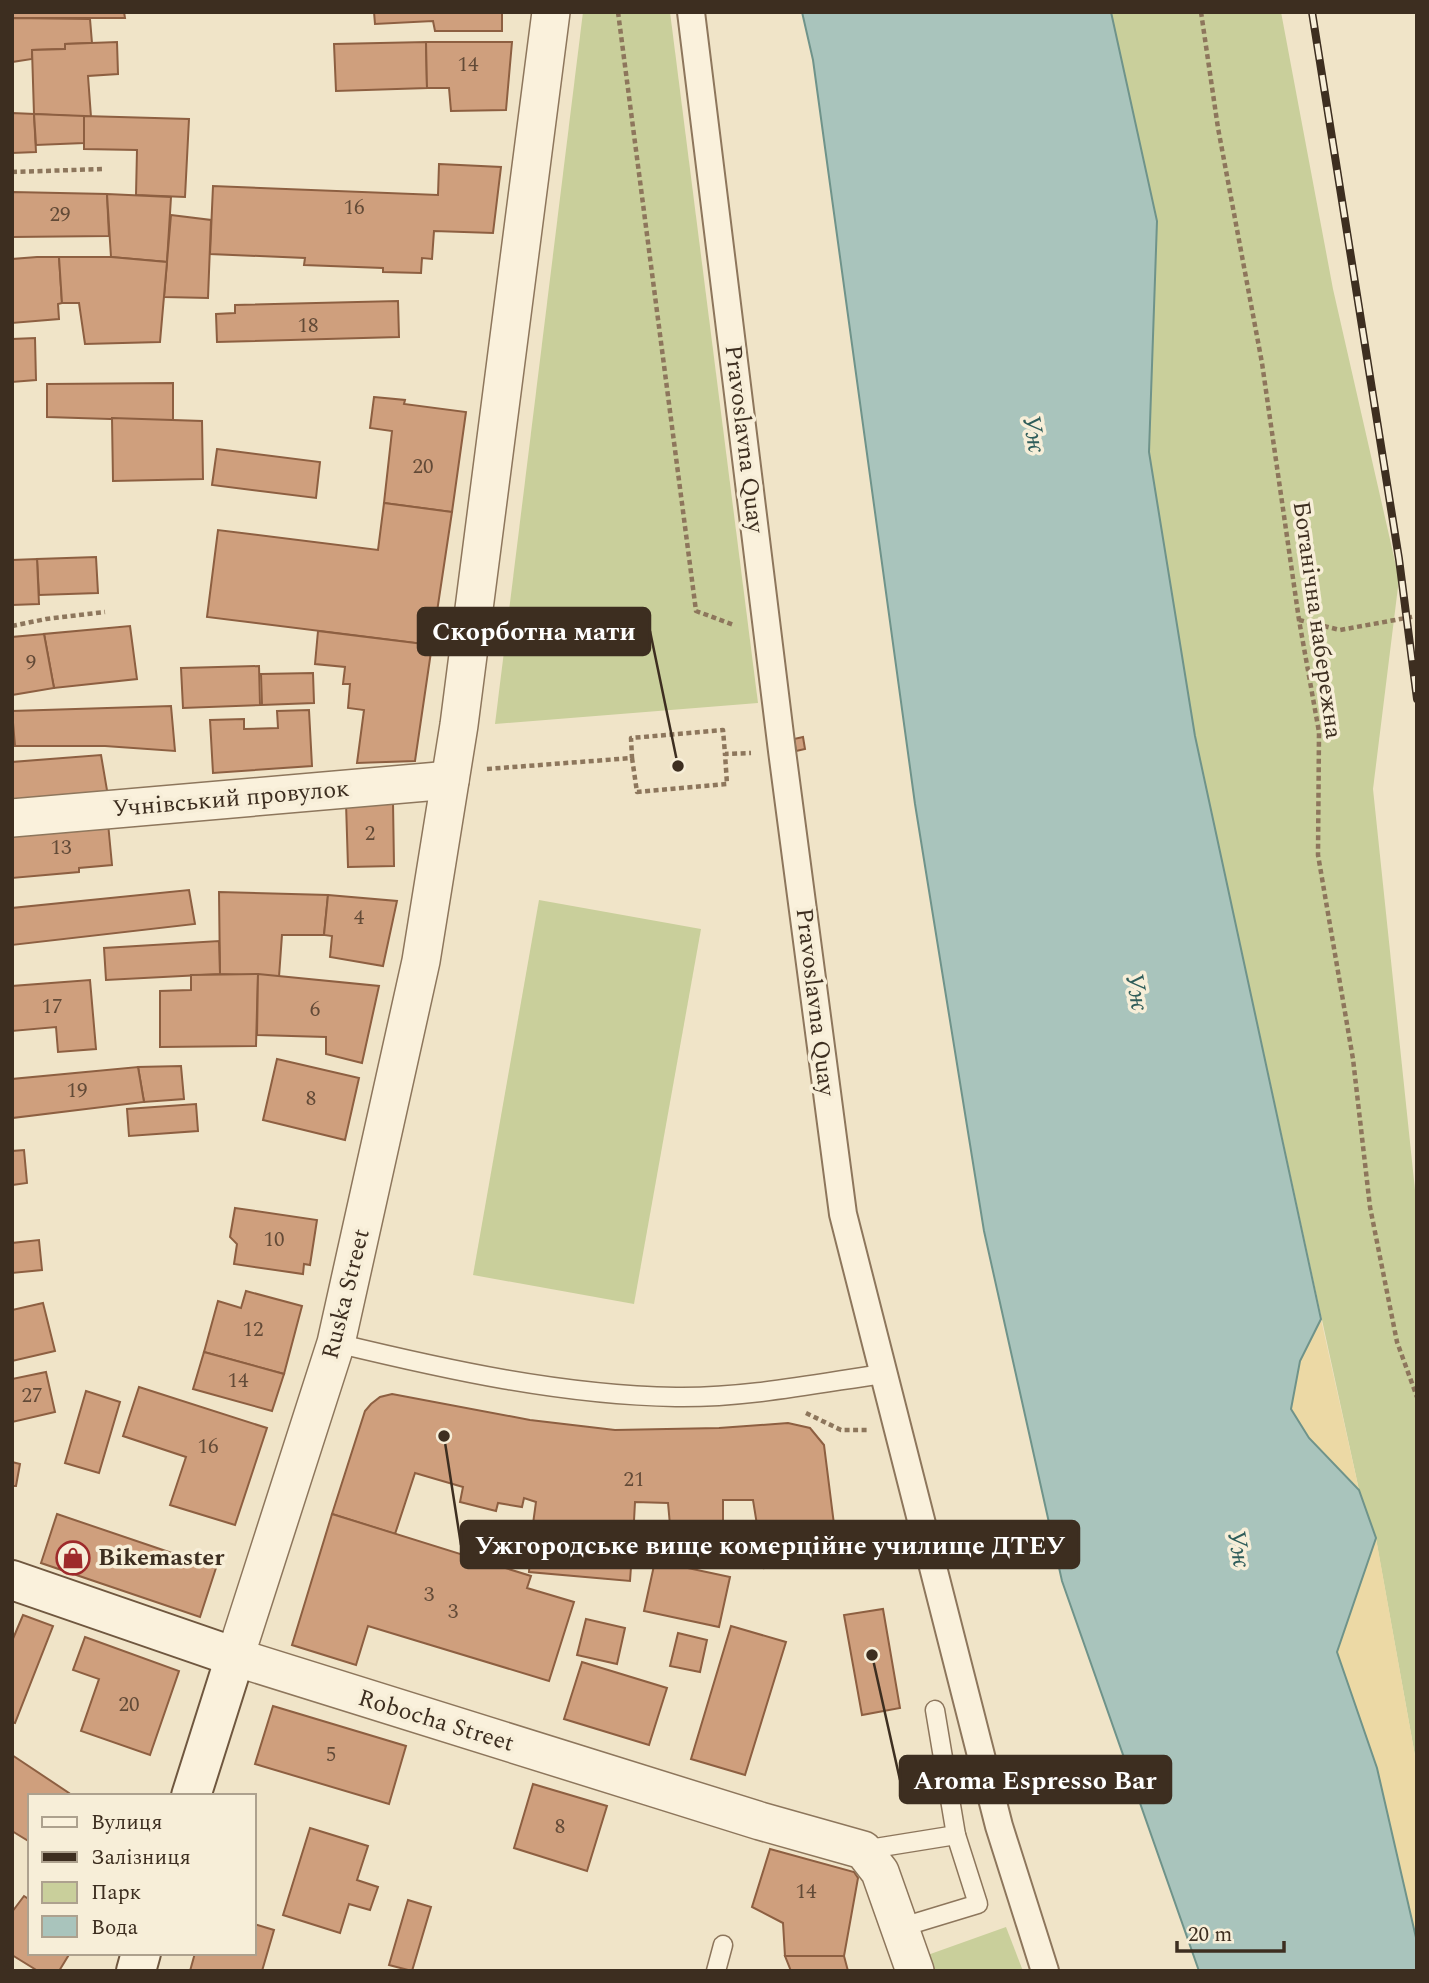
<svg xmlns="http://www.w3.org/2000/svg" width="1429" height="1983" font-family="Spectral,serif">
  <rect width="100%" height="100%" fill="#f0e4c8"/>
  <g fill="#c9cf9b">
    <path d="M583,12H670L758,703L495,724Z"/>
    <path d="M1111,12H1281L1333,289L1399,579L1373,789L1417,1209V1767L1376,1539L1359,1490L1195,736L1149,452L1157,221Z"/>
    <path d="M539,900L701,929L634,1304L473,1275Z"/>
    <path d="M1006,1927L1023,1971H927L922,1957Z"/>
  </g>
  <g fill="#ecd9a5">
    <path d="M1321,1319L1359,1490L1309,1438L1291,1409L1300,1361Z"/>
    <path d="M1376,1538L1417,1767V1942L1377,1768L1337,1652Z"/>
  </g>
  <path fill="#a9c4bc" stroke="#6f938a" stroke-width="2" d="M802,12H1111L1157,221L1149,452L1195,736L1321,1319L1300,1361L1291,1409L1309,1438L1359,1490L1376,1538L1337,1652L1377,1768L1417,1942V1971H1199L1062,1581L984,1231L915,804L813,60Z"/>
  <g fill="#cf9f7d" stroke="#8d5f41" stroke-width="2">
    <path d="M12,12H124L125,18H12Z"/>
    <path d="M374,12H502V31H435L433,21L375,24Z"/>
    <path d="M12,18L90,19L92,43L65,44V49L32,50V59L12,62Z"/>
    <path d="M117,42L118,74L88,76L91,117L34,114L32,50L65,49V44Z"/>
    <path d="M426,42L427,88L336,91L334,44Z"/>
    <path d="M426,42H512L506,110L451,111L449,88H427Z"/>
    <path d="M12,113L34,114L36,152L12,153Z"/>
    <path d="M34,114L84,116V143L36,145Z"/>
    <path d="M84,116L189,119L185,197L136,195L137,150L84,149Z"/>
    <path d="M439,164L501,167L493,233L434,231L432,259L422,258L421,273L383,272V268L304,265L305,258L210,254L213,186L438,195Z"/>
    <path d="M12,192L107,194L109,236L12,237Z"/>
    <path d="M107,194L171,197L167,262L111,257Z"/>
    <path d="M171,215L211,220L208,298L164,297Z"/>
    <path d="M37,257H59L62,303L58,304L59,319L12,323V259Z"/>
    <path d="M59,257H111L167,262L160,342L85,344L79,303H62Z"/>
    <path d="M398,301L399,337L217,342L216,314L235,313V305Z"/>
    <path d="M35,338L36,380L12,382V339Z"/>
    <path d="M173,383V421L47,417V384Z"/>
    <path d="M374,397L405,400L404,404L466,412L452,512L384,503L392,431L370,428Z"/>
    <path d="M112,418L202,421L203,479L113,481Z"/>
    <path d="M217,449L320,462L316,498L212,485Z"/>
    <path d="M384,503L452,512L432,645L207,617L218,530L378,550Z"/>
    <path d="M96,557L98,593L39,595L37,559Z"/>
    <path d="M37,559L39,604L12,605V560Z"/>
    <path d="M130,626L137,679L54,688L44,634Z"/>
    <path d="M318,631L432,645L415,761L357,763L364,710L348,708L350,684H343L345,667L315,664Z"/>
    <path d="M44,634L54,688L12,695V637Z"/>
    <path d="M259,666L260,705L183,708L181,668Z"/>
    <path d="M313,673L314,703L262,705L261,674Z"/>
    <path d="M171,706L175,751L105,746H15L12,711Z"/>
    <path d="M309,710L312,766L213,773L210,720L244,719V729L278,728L277,711Z"/>
    <path d="M803,737L805,749L796,751L794,739Z"/>
    <path d="M101,755L108,796L12,805V762Z"/>
    <path d="M393,802L394,866L348,867L346,803Z"/>
    <path d="M108,823L112,865L79,868V872L12,878V832Z"/>
    <path d="M189,890L195,924L12,945V908Z"/>
    <path d="M219,892L328,895L324,935H282L279,977L220,974Z"/>
    <path d="M328,895L397,901L383,966L330,957L332,936L324,935Z"/>
    <path d="M219,941L220,974L106,980L104,948Z"/>
    <path d="M258,974L256,1046L160,1047V991L191,990V975Z"/>
    <path d="M258,974L379,986L362,1063L326,1054V1037L257,1035Z"/>
    <path d="M90,980L96,1049L58,1052L56,1027L12,1031V986Z"/>
    <path d="M277,1059L359,1078L345,1140L263,1120Z"/>
    <path d="M181,1066L184,1099L144,1102L138,1067Z"/>
    <path d="M138,1067L144,1102L12,1118V1079Z"/>
    <path d="M196,1104L198,1131L129,1136L127,1109Z"/>
    <path d="M24,1150L27,1183L12,1185V1151Z"/>
    <path d="M235,1208L317,1220L310,1265L304,1264L303,1274L234,1264L237,1244L230,1237Z"/>
    <path d="M39,1240L42,1270L12,1273V1243Z"/>
    <path d="M246,1291L302,1306L284,1374L204,1352L218,1301L241,1308Z"/>
    <path d="M43,1303L55,1351L12,1361V1310Z"/>
    <path d="M204,1352L284,1374L272,1411L193,1389Z"/>
    <path d="M46,1372L55,1412L12,1422V1379Z"/>
    <path d="M139,1387L267,1428L235,1525L170,1505L186,1457L123,1436Z"/>
    <path d="M86,1391L120,1402L99,1473L65,1463Z"/>
    <path d="M392,1394L530,1420L615,1430L719,1428L788,1423L810,1428L824,1445L838,1556L764,1568L753,1500H723V1525H670L668,1503L635,1502L633,1539L532,1531L536,1502L524,1498L522,1507L498,1503L496,1511L460,1502L463,1487L415,1473L395,1534L332,1514L365,1411L371,1404L380,1397Z"/>
    <path d="M12,1462L20,1464L16,1486H12Z"/>
    <path d="M57,1514L216,1568L200,1617L41,1563Z"/>
    <path d="M332,1514L531,1576L527,1588L574,1602L549,1681L368,1626L356,1665L292,1645Z"/>
    <path d="M532,1531L633,1539L630,1581L529,1572Z"/>
    <path d="M655,1561L730,1577L719,1627L644,1611Z"/>
    <path d="M883,1609L900,1708L862,1715L844,1615Z"/>
    <path d="M23,1615L53,1626L15,1723L12,1722V1641Z"/>
    <path d="M586,1619L625,1628L617,1664L577,1655Z"/>
    <path d="M731,1626L786,1642L745,1775L691,1759Z"/>
    <path d="M678,1633L707,1640L700,1672L670,1666Z"/>
    <path d="M85,1637L179,1671L150,1755L81,1731L99,1679L73,1670Z"/>
    <path d="M582,1662L667,1688L649,1745L564,1719Z"/>
    <path d="M273,1706L406,1746L389,1804L255,1764Z"/>
    <path d="M12,1755L69,1793L67,1796H30V1842L12,1831Z"/>
    <path d="M533,1784L607,1806L587,1871L514,1848Z"/>
    <path d="M310,1828L368,1846L357,1880L378,1887L370,1910L349,1904L340,1933L283,1915Z"/>
    <path d="M770,1849L854,1872L858,1878L844,1956H785L783,1923L752,1907Z"/>
    <path d="M24,1896L30,1900V1953H70L59,1971H38L12,1955V1912Z"/>
    <path d="M408,1900L431,1907L412,1971L389,1965Z"/>
    <path d="M254,1924L274,1930L262,1971H190L195,1953H254Z"/>
    <path d="M785,1956H844L848,1971H791Z"/>
  </g>
  <g fill="none" stroke-linecap="round" stroke-linejoin="round">
    <defs>
      <g id="service">
        <path d="M336,1343C448,1370 561,1395 676,1397C745,1398 814,1384 882,1374"/>
        <path d="M863,1850L956,1835L935,1710"/>
        <path d="M899,1928L978,1904L956,1835"/>
        <path d="M716,1971L723,1945"/>
      </g>
      <path id="pedestrian" d="M691,12L782,751L843,1214L999,1826L1045,1971"/>
      <g id="minor">
        <path d="M551,12L459,725L421,961L336,1343L235,1657L760,1821L863,1850L880,1872L915,1971"/>
        <path d="M12,818L450,780"/>
      </g>
      <g id="secondary">
        <path d="M12,1580L235,1657L191,1796"/>
        <path d="M136,1971L141,1953"/>
      </g>
    </defs>
    <use href="#service" stroke="#8d765c" stroke-width="21"/>
    <use href="#pedestrian" stroke="#8d765c" stroke-width="30"/>
    <use href="#minor" stroke="#8d765c" stroke-width="40"/>
    <use href="#secondary" stroke="#6f573f" stroke-width="42"/>
    <g stroke="#8d765c" stroke-width="4.5" stroke-dasharray="5 3.5" stroke-linecap="butt">
      <path d="M618,12L696,611L734,625"/>
      <path d="M1201,12L1218,128L1262,363L1299,620L1319,732L1318,855L1353,1059L1370,1207L1397,1342L1417,1397"/>
      <path d="M12,172L103,169"/>
      <path d="M1299,620L1340,630L1417,616"/>
      <path d="M12,626L46,619L105,612"/>
      <path d="M632,758L637,792L727,784L725,754"/>
      <path d="M487,769L632,758L631,738L723,730L725,754L751,753"/>
      <path d="M806,1413L841,1430H867"/>
    </g>
    <use href="#service" stroke="#faf1dc" stroke-width="18"/>
    <use href="#pedestrian" stroke="#faf1dc" stroke-width="26"/>
    <use href="#minor" stroke="#faf1dc" stroke-width="37"/>
    <use href="#secondary" stroke="#faf1dc" stroke-width="38"/>
    <defs>
      <path id="rail" d="M1312,12L1399,559L1417,699"/>
    </defs>
    <use href="#rail" stroke="#3d2e20" stroke-width="8"/>
    <use href="#rail" stroke="#f7eed8" stroke-width="5" stroke-dasharray="16" stroke-linecap="butt"/>
  </g>
  <defs>
    <symbol id="shop-ring" viewBox="-11 -11 22 22"><circle r="9.5" fill="#f7eed8" stroke="#9e2a2b" stroke-width="1.5"/><path d="M-5-2.5h2.3a2.7 3.5 0 0 1 5.4 0H5L5.5 6h-11ZM-1.5-2.5h3a1.5 2.3 0 0 0-3 0Z" fill="#9e2a2b"/></symbol>
  </defs>
  <g fill-rule="evenodd">
    <use href="#shop-ring" x="54" y="1539" width="38" height="38"/>
  </g>
  <g text-anchor="middle" dominant-baseline="central" stroke-width="7" stroke-linejoin="round" paint-order="stroke">
    <g font-size="21" fill="#624a37">
      <text x="468" y="65">14</text>
      <text x="354" y="208">16</text>
      <text x="60" y="215">29</text>
      <text x="308" y="326">18</text>
      <text x="423" y="467">20</text>
      <text x="31" y="663">9</text>
      <text x="370" y="834">2</text>
      <text x="61" y="848">13</text>
      <text x="359" y="918">4</text>
      <text x="52" y="1007">17</text>
      <text x="315" y="1010">6</text>
      <text x="77" y="1091">19</text>
      <text x="311" y="1099">8</text>
      <text x="274" y="1240">10</text>
      <text x="253" y="1330">12</text>
      <text x="238" y="1381">14</text>
      <text x="32" y="1396">27</text>
      <text x="208" y="1447">16</text>
      <text x="634" y="1480">21</text>
      <text x="429" y="1595">3</text>
      <text x="453" y="1612">3</text>
      <text x="129" y="1705">20</text>
      <text x="331" y="1755">5</text>
      <text x="560" y="1827">8</text>
      <text x="806" y="1892">14</text>
    </g>
    <g font-size="24" fill="#3d2e20" stroke="#f7eed8">
      <text transform="translate(744 439) rotate(83)">Pravoslavna Quay</text>
      <text transform="translate(1317 620) rotate(82)">Ботанічна набережна</text>
      <text transform="translate(231 799) rotate(-5)">Учнівський провулок</text>
      <text transform="translate(815 1002) rotate(83)">Pravoslavna Quay</text>
      <text transform="translate(346 1294) rotate(-76)">Ruska Street</text>
      <text transform="translate(436 1721) rotate(17)">Robocha Street</text>
    </g>
    <g font-size="24" font-weight="bold" fill="#3d2e20" stroke="#f7eed8" text-anchor="start">
      <text x="98" y="1558">Bikemaster</text>
    </g>
    <g font-size="26" font-style="italic" fill="#2f5d5a" stroke="#f7eed8">
      <text transform="translate(1034 434) rotate(80)">Уж</text>
      <text transform="translate(1137 992) rotate(80)">Уж</text>
      <text transform="translate(1239 1549) rotate(80)">Уж</text>
    </g>
  </g>
  <path fill="none" stroke="#3d2e20" stroke-width="2.5" d="M678 766L650 631M444 1436L461 1545M872 1655L900 1780"/>
  <g fill="#3d2e20" stroke="#f7eed8" stroke-width="2.5">
    <circle cx="678" cy="766" r="7"/>
    <circle cx="444" cy="1436" r="7"/>
    <circle cx="872" cy="1655" r="7"/>
  </g>
  <g fill="#3d2e20" stroke="#3d2e20" stroke-width="2.5">
    <rect x="418" y="608" width="232" height="47" rx="7"/>
    <rect x="461" y="1521" width="618" height="47" rx="7"/>
    <rect x="900" y="1756" width="271" height="47" rx="7"/>
  </g>
  <g font-size="26" text-anchor="middle" font-weight="bold" fill="#fff">
    <text x="534" y="640">Скорботна мати</text>
    <text x="770" y="1554">Ужгородське вище комерційне училище ДТЕУ</text>
    <text x="1035" y="1789">Aroma Espresso Bar</text>
  </g>
  <rect width="1429" height="1983" fill="none" stroke="#3d2e20" stroke-width="28"/>
  <rect x="28" y="1794" width="228" height="161" fill="#f7eed8" stroke="#ada18e" stroke-width="2"/>
  <rect x="42" y="1817" width="35" height="10" fill="#faf1dc" stroke="#ada18e" stroke-width="2"/>
  <text x="91" y="1829" font-size="21" fill="#3d2e20">Вулиця</text>
  <rect x="42" y="1852" width="35" height="10" fill="#3d2e20" stroke="#ada18e" stroke-width="2"/>
  <text x="91" y="1864" font-size="21" fill="#3d2e20">Залізниця</text>
  <rect x="42" y="1882" width="35" height="21" fill="#c9cf9b" stroke="#ada18e" stroke-width="2"/>
  <text x="91" y="1899" font-size="21" fill="#3d2e20">Парк</text>
  <rect x="42" y="1916" width="35" height="21" fill="#a9c4bc" stroke="#ada18e" stroke-width="2"/>
  <text x="91" y="1934" font-size="21" fill="#3d2e20">Вода</text>
  <path d="M1177 1941v10h107v-10" fill="none" stroke="#3d2e20" stroke-width="3.5"/>
  <text x="1188" y="1941" font-size="21" fill="#3d2e20" stroke="#f7eed8" stroke-width="5" paint-order="stroke">20 m</text>
</svg>
